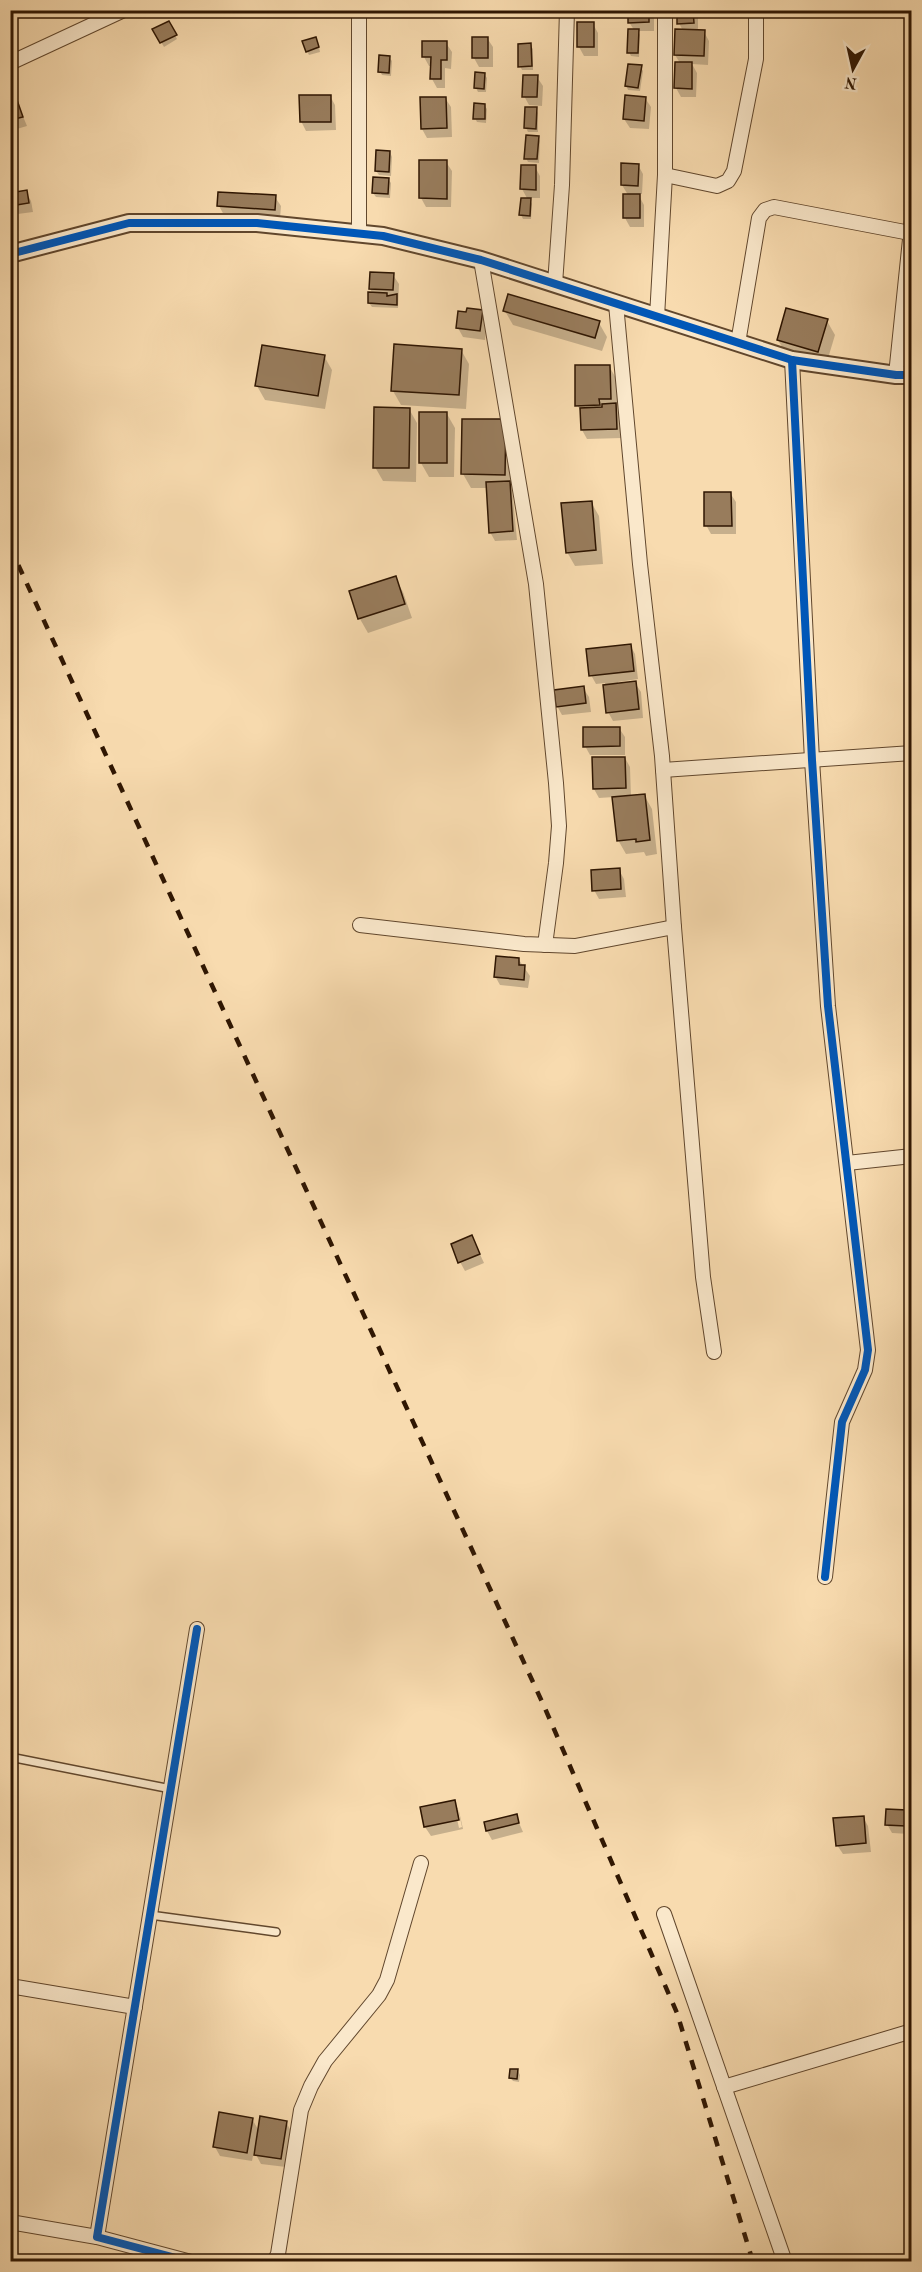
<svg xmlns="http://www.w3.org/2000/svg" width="922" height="2272" font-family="'Old Standard TT',serif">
  <rect width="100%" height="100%" fill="#f8dbaf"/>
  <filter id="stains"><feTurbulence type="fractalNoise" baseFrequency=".00333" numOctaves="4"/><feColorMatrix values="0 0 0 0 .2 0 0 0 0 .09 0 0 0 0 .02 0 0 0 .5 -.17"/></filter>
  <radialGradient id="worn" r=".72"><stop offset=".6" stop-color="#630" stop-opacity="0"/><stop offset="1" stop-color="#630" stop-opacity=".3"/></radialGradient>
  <g fill="#0003" fill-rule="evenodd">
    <path d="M10,10H26L11,14Z"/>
    <path d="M578,10H588V18H580Z"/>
    <path d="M629,10H654V31H638L640,35L639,57L631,56L629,52L634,30L629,22Z"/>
    <path d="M679,10H698V31L704,32L709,41L708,65L692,64L697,73L696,97H681L676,88L680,63L675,55L683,31L679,23Z"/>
    <path d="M903,10H912V13H904Z"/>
    <path d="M168,23L177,39L164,47L154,30Z"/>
    <path d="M593,24L598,33V56H584L579,47Z"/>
    <path d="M487,38L493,47V67H479L474,58Z"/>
    <path d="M318,42L320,52L309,55L307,51Z"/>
    <path d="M446,43L452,52L451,69L445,68V88H437L432,79V66H429L424,57Z"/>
    <path d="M530,45L533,49V70H522L520,66Z"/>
    <path d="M389,57L392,61L391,76L382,75L380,71Z"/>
    <path d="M641,67L643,71L640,91L628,90L626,85Z"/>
    <path d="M484,74L487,78L486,92H478L476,88Z"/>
    <path d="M537,77L543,86L542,106L529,105L524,96Z"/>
    <path d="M330,96L335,105L336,130L306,131L301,121Z"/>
    <path d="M445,98L451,107L452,137L427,138L422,129Z"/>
    <path d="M645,98L651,107L649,129L630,128L624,119Z"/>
    <path d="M17,102L27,126L10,131V103Z"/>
    <path d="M484,105L487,109L486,123L477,122L475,118Z"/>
    <path d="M536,109L538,113V132H528L526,128Z"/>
    <path d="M538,137L540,141L539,163L528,162L526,158Z"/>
    <path d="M378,152H390L392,157L391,176L379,175L376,171Z"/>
    <path d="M446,162L452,171L451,207H426L421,198Z"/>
    <path d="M638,165L643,174L642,194H638L644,205V227H630L625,218L628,195L622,185Z"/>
    <path d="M535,167L540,176V198H529L532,204L531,219H523L521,215L528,200L522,189Z"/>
    <path d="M388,179L391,183L390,198L376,197L373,193Z"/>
    <path d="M26,192L31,201L33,212L10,215V194Z"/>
    <path d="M275,197L281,206L280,218L224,215L219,206Z"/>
    <path d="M393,275L399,284L398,308L372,307L369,303L373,294L370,289Z"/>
    <path d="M482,311L487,321L485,340L463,337L458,328Z"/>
    <path d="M505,311L599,323L607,337L602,351L513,325Z"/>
    <path d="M827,321L835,335L826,365L786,354L778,340Z"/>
    <path d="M461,350L469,364L466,409L401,405L393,391Z"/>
    <path d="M324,356L332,370L325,409L265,400L257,386Z"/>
    <path d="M609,366L617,380L618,408L621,414L622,438L587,439L582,430V413L577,405Z"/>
    <path d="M409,409L417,423L416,482L383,481L375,467Z"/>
    <path d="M447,414L455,428L454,477H429L421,463Z"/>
    <path d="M513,435L512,488L517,540L495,541L490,532L488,488H471L463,474Z"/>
    <path d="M730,493L736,502V534H711L706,525Z"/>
    <path d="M591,502L599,516L603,564L575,566L567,552Z"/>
    <path d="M395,578L403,592L412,618L368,633L360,619L351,592Z"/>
    <path d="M630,645L635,654L638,679L618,682V685L635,683L641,692L643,718L613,721L608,712L605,683L596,684L591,675Z"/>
    <path d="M583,688L589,697L591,712L562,715L557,706Z"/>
    <path d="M619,728L625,737V755H590L585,746Z"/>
    <path d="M625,758L630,767L631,797L644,795L652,809L657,854L646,856L644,852L626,854L618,840L614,797L599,798L594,789Z"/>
    <path d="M619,870L624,879L626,897L599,899L594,890Z"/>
    <path d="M519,960L530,976L528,988L500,985L495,976Z"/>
    <path d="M472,1237L484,1263L465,1271L460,1262Z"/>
    <path d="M454,1802L459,1811L463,1829L431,1836L425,1827ZM455,1809H458L462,1827L459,1828Z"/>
    <path d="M906,1811L911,1820L910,1834L892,1833L887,1824Z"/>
    <path d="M516,1816L523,1832L492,1840L487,1831Z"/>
    <path d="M863,1817L868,1826L871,1852L843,1854L837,1845Z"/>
    <path d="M518,2071L520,2075L519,2082L513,2081L510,2077Z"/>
    <path d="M252,2119L259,2131L286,2122L291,2131L286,2167L261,2164L254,2151L252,2161L220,2156L215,2147Z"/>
  </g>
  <g fill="#987c5c" stroke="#2f1602" stroke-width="1.5">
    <path d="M628,10H649V22L628,23Z"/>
    <path d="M677,10H693L694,23L677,24Z"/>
    <path d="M169,21L177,35L160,43L152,29Z"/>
    <rect x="577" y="22" width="17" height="25"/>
    <path d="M628,29H639L638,53H627Z"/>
    <path d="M675,29L705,30L704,56L674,55Z"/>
    <path d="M316,37L319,47L306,52L302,41Z"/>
    <rect x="472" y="37" width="16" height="21"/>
    <path d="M422,41H447V60H441V79H430L431,57H422Z"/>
    <path d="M531,43L532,66L518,67V44Z"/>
    <path d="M379,55L390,56L389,73L378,72Z"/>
    <path d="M675,62H692V89L674,88Z"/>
    <path d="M628,64L642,65L638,88L625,86Z"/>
    <path d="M475,72L485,73L484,89L474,88Z"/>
    <path d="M523,75H538L537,97H522Z"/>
    <path d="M299,95H331V122H300Z"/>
    <path d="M625,95L646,97L644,121L623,119Z"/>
    <path d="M420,97H446L447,128L421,129Z"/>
    <path d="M17,100L23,117L10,120V102Z"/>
    <path d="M474,103L485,104V119H473Z"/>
    <path d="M525,107H537L536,129L524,128Z"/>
    <path d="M526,135L539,136L537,159H524Z"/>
    <path d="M376,150L390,151L389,172L375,171Z"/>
    <path d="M419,160H447V199L419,198Z"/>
    <path d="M621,163L639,164L638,186L621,185Z"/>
    <path d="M521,165H536V190L520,189Z"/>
    <path d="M373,177L389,178L388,194L372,193Z"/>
    <path d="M27,190L29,203L10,206V193Z"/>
    <path d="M218,192L276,195L275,210L217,206Z"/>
    <rect x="623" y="194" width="17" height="24"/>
    <path d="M521,198H531L530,216L519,215Z"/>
    <path d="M370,272L394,273L393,290L369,289Z"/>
    <path d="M368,292L387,293V296L397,294V305L368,303Z"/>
    <path d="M508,294L600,321L595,338L503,311Z"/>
    <path d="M467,308L483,310L480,331L456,328L458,311L466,312Z"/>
    <path d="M786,308L828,319L818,352L777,340Z"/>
    <path d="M394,344L462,349L459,395L391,391Z"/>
    <path d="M262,345L325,355L318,396L255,386Z"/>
    <path d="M575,365H610L611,399H599L600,405L575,406Z"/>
    <path d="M616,403L617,429L581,430L580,408L602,407V404Z"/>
    <path d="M374,407L410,408L409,468H373Z"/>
    <rect x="419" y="412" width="28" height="51"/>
    <path d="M462,419H506L505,475L461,474Z"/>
    <path d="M510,481L513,531L489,533L486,482Z"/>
    <path d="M704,492H731L732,526H704Z"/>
    <path d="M592,501L596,550L566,553L561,503Z"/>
    <path d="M396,576L405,604L358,619L349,591Z"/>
    <path d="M631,644L634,671L589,676L586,649Z"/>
    <path d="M636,681L639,709L606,713L603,685Z"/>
    <path d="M584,686L586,703L556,707L554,690Z"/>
    <path d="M583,727H620V746L583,747Z"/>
    <path d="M592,757H625L626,788L593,789Z"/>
    <path d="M645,794L650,840L636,842V839L617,841L612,797Z"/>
    <path d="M620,868L621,889L592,891L591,870Z"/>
    <path d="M496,956L519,958V965H525L524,980L494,977Z"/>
    <path d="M472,1235L480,1254L458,1263L451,1244Z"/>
    <path d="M455,1800L459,1820L424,1827L420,1807Z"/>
    <path d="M886,1809L907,1810L906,1826L885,1825Z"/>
    <path d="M517,1814L519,1823L486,1831L484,1822Z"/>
    <path d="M864,1816L866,1843L836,1846L833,1818Z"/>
    <path d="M510,2069H518L517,2079L509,2078Z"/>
    <path d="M219,2112L253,2118L247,2153L213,2147Z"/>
    <path d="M260,2116L287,2121L281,2159L254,2155Z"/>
  </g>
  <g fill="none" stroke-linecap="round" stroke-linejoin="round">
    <defs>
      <g id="service">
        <path d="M10,1757L171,1789"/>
        <path d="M150,1915L276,1932"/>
      </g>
      <g id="minor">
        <path d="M359,10V234"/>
        <path d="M10,63L124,10"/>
        <path d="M665,175L717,186L728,181L734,171L756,59V10"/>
        <path d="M481,260L536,584L556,783L559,826L556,863L545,945"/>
        <path d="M555,284L562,185L567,10"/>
        <path d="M616,304L640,564L662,756L674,927L703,1277L714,1352"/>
        <path d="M657,317L665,175V10"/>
        <path d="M738,343L759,218L765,210L774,207L910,233"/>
        <path d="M792,360L812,760L828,1006L868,1350L865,1370L842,1422L825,1577"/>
        <path d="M896,375L912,220"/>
        <path d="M663,770L912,753"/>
        <path d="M360,925L524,944L575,946L674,927"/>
        <path d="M847,1163L912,1156"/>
        <path d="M664,1914L785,2262"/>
        <path d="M10,1986L135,2007"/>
        <path d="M724,2087L912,2031"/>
        <path d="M10,2222L97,2237"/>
        <path d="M191,2262L97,2237L197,1629"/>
        <path d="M274,2262L278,2254L301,2110L311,2086L325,2061L379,1995L387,1980L421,1863"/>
      </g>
      <path id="tertiary" d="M10,254L129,223H257L383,236L481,260L792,360L896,375H912"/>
    </defs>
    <use href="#service" stroke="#61472d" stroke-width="10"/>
    <use href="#minor" stroke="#61472d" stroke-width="16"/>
    <use href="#tertiary" stroke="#61472d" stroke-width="20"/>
    <use href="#service" stroke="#fae8cb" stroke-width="7"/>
    <use href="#minor" stroke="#fae8cb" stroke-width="14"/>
    <use href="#tertiary" stroke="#fae8cb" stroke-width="16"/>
    <path stroke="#2f1602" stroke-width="4.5" stroke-dasharray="10 10" stroke-linecap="butt" d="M10,547L544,1706L677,2013L753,2262"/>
    <defs>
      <g id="cycleway">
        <path d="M10,254L129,223H257L383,236L481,260L792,360L896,375H912"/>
        <path d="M792,360L812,760L828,1006L868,1350L865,1370L842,1422L825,1577"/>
        <path d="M191,2262L97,2237L197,1629"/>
      </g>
    </defs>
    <use href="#cycleway" stroke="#fae8cb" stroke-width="11"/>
    <use href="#cycleway" stroke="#0057b8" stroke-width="8"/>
  </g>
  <rect width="922" height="2272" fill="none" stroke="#f8dbaf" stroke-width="36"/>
  <rect x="12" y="12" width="898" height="2248" fill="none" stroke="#2f1602" stroke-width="3"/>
  <rect x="18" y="18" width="886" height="2236" fill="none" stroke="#2f1602" stroke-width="1.5"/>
  <g transform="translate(853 69) rotate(188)" stroke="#fae8cb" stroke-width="4.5" paint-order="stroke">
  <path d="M0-4.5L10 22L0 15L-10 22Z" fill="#2f1602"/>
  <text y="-9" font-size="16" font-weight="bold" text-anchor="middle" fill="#2f1602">N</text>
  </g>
  <rect width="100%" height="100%" filter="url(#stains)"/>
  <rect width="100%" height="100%" fill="url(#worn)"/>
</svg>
